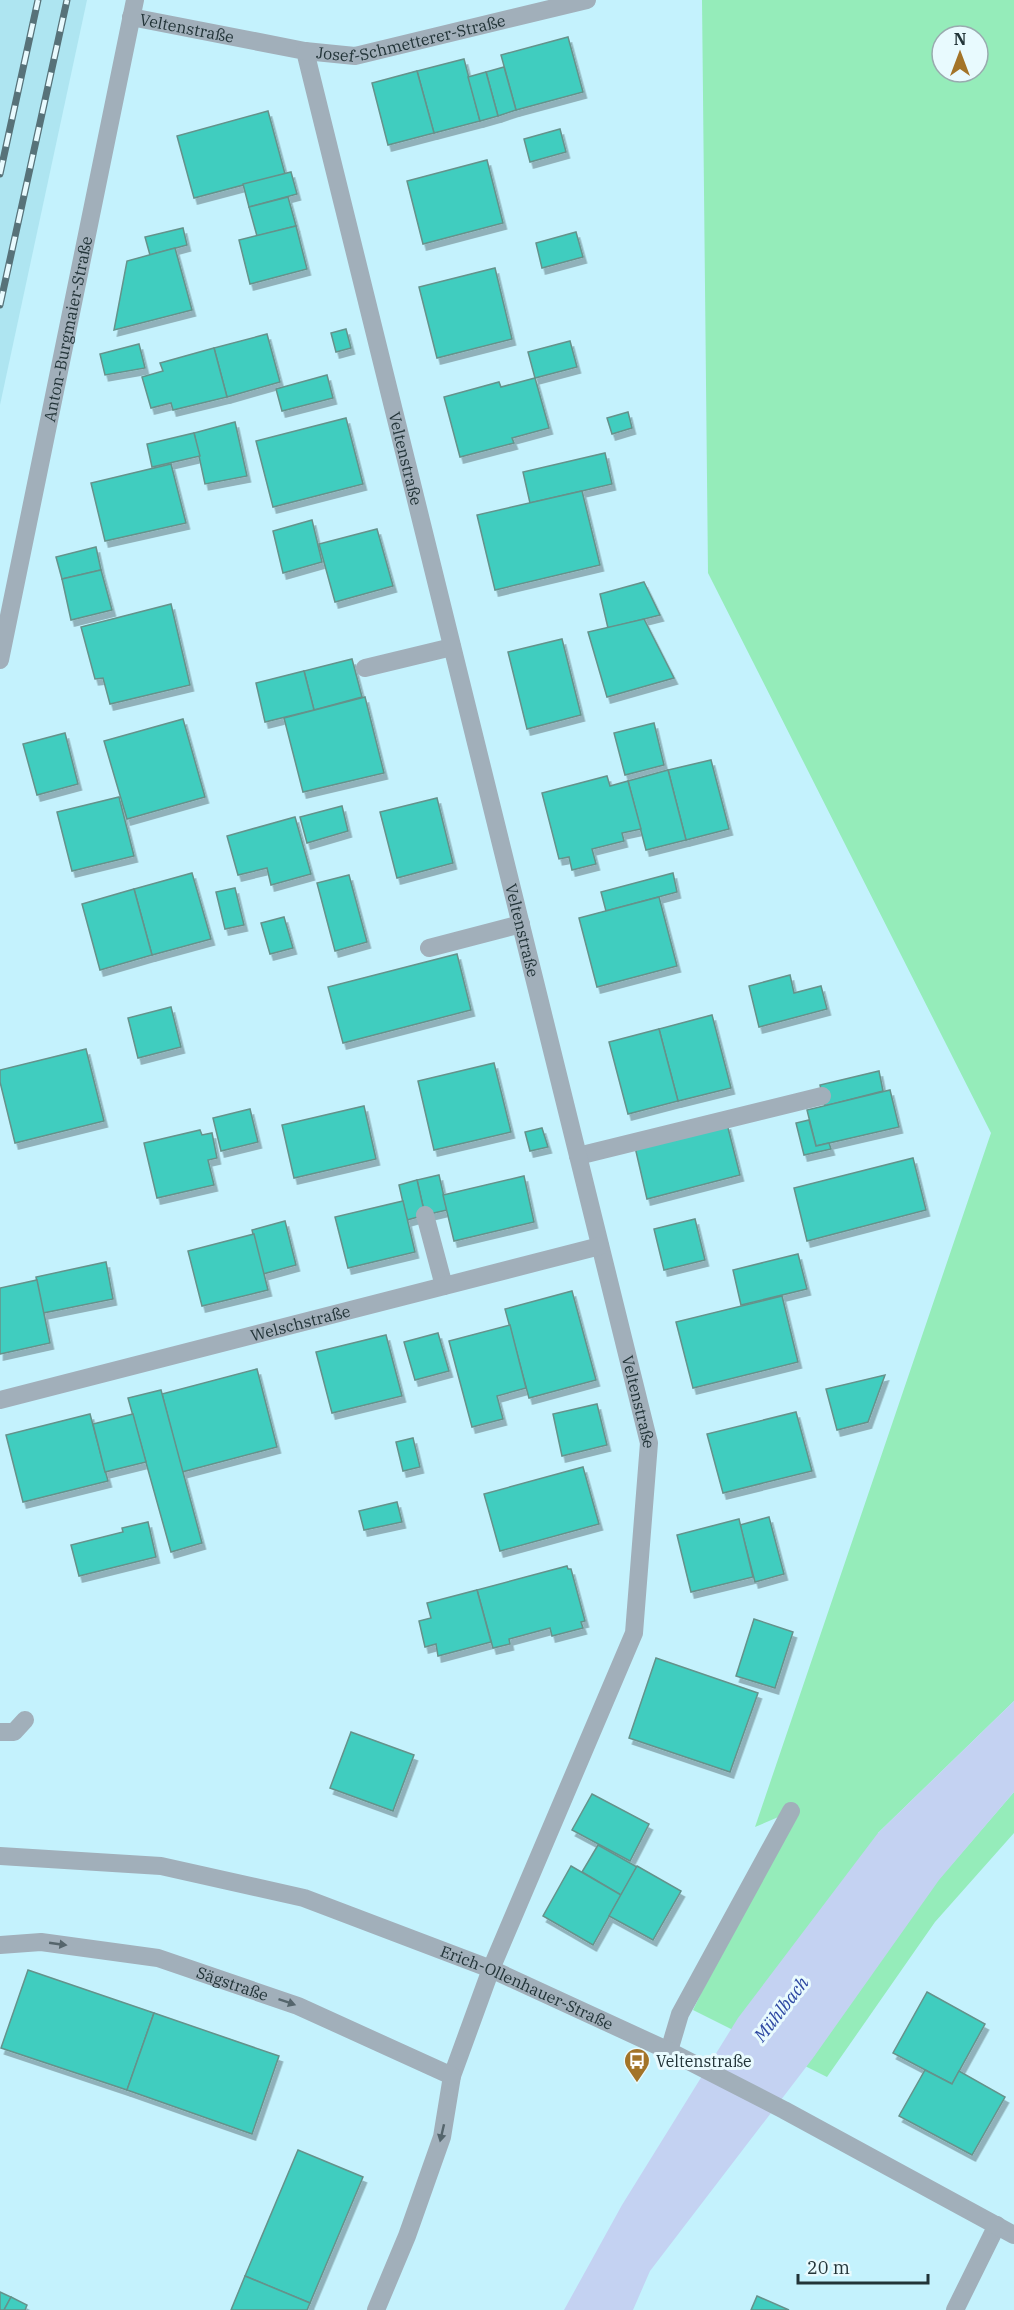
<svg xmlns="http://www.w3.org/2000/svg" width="1014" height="2310" font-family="'IBM Plex Serif',serif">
  <defs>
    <filter id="shadow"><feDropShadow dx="3.5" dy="6" stdDeviation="0" flood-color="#0004"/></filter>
  </defs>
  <rect width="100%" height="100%" fill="#c4f2fd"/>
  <path fill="#aee5f1" d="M0,0H87L0,405Z"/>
  <path fill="#95ecba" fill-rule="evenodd" d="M702,0H1014V1701L878,1833L939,1879L1014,1792V1833L935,1922L827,2077L693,2010L790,1812L755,1827L991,1133L708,573ZM942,36H978V72H942Z"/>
  <path fill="#c4d2f2" d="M1014,1701V1792L939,1880L813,2058L650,2271L633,2310H564L622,2205L738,2018L878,1833Z"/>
  <g fill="#40cdbf" stroke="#65928b" stroke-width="1.5" filter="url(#shadow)">
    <path d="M568,37L583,92L516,110L501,55Z"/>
    <path d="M464,59L480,121L434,133L417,71Z"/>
    <path d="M504,67L516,110L498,116L486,72Z"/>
    <path d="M417,71L434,133L388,145L372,83Z"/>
    <path d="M486,72L498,116L480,121L468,77Z"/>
    <path d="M268,111L285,174L194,198L177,136Z"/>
    <path d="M560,129L566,152L530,162L524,139Z"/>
    <path d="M487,160L503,223L423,244L407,181Z"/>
    <path d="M291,172L297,194L249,207L243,184Z"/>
    <path d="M288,197L296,226L257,236L249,207Z"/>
    <path d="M296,226L307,269L250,284L239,240Z"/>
    <path d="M183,228L187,245L150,255L145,237Z"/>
    <path d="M576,232L583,257L542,268L536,243Z"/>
    <path d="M175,248L192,310L114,330L127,261Z"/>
    <path d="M495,268L512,339L437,358L419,287Z"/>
    <path d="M346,329L351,348L336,352L331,333Z"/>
    <path d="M267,334L280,382L227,397L214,348Z"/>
    <path d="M570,341L577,367L535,378L528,352Z"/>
    <path d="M139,344L145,368L105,375L100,354Z"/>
    <path d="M214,348L227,397L173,410L171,403L151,408L142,377L163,371L160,363Z"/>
    <path d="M327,375L333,398L282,411L276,389Z"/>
    <path d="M535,378L549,428L512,438L514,443L460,457L444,397L499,382L501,387Z"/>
    <path d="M628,412L632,428L612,434L607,418Z"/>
    <path d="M346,418L363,484L273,507L256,441Z"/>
    <path d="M235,422L247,476L205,484L194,433Z"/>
    <path d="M194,433L200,456L152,467L147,444Z"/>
    <path d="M605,453L612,484L530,503L523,472Z"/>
    <path d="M171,464L186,523L105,541L91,483Z"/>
    <path d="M582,491L600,565L495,590L477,515Z"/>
    <path d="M312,520L322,562L283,573L273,531Z"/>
    <path d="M377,529L393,586L335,602L319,544Z"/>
    <path d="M96,547L101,570L62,579L56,557Z"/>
    <path d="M101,570L112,610L71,620L62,579Z"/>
    <path d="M644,582L660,615L608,628L600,594Z"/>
    <path d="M171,604L190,685L110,704L103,678L95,679L81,627Z"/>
    <path d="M644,619L674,678L607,697L588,632Z"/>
    <path d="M562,639L581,715L527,729L508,652Z"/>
    <path d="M352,659L362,697L314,710L304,671Z"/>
    <path d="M304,671L314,710L265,722L256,683Z"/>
    <path d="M365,697L384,773L303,792L284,718Z"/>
    <path d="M183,719L205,797L127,819L104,741Z"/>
    <path d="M654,723L664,765L625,775L614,733Z"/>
    <path d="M65,733L78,784L37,795L23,744Z"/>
    <path d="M711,760L729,829L686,840L668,770Z"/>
    <path d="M668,770L686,840L646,850L628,781Z"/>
    <path d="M607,776L610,786L628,781L641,829L622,833L624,841L592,849L596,864L572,870L569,857L559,859L542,793Z"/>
    <path d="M119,797L134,856L72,871L57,812Z"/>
    <path d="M437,798L453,863L397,878L380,812Z"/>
    <path d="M342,806L348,831L307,843L300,817Z"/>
    <path d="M295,817L311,874L271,885L267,868L238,875L227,836Z"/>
    <path d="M192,873L211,939L152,955L134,889Z"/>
    <path d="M673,873L677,892L606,911L601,892Z"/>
    <path d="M349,875L367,942L335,951L317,883Z"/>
    <path d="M235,888L244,925L225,929L216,892Z"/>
    <path d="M134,889L152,955L100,970L82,904Z"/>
    <path d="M659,897L677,966L597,987L579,918Z"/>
    <path d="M284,917L293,948L270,954L261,923Z"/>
    <path d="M457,954L471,1010L343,1043L328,987Z"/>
    <path d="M790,975L794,993L821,986L827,1009L759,1027L749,986Z"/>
    <path d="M171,1007L181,1047L138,1058L128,1018Z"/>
    <path d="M712,1015L731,1088L678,1101L659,1029Z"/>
    <path d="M659,1029L678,1101L628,1114L609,1042Z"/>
    <path d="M86,1049L104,1121L15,1143L0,1082V1070Z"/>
    <path d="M494,1063L511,1132L434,1150L418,1081Z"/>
    <path d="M879,1071L883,1091L825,1106L820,1085Z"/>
    <path d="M890,1090L899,1127L816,1146L807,1110Z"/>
    <path d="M364,1106L376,1159L294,1178L282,1125Z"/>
    <path d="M250,1109L258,1142L221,1151L213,1118Z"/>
    <path d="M809,1120L816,1146L829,1143L831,1149L804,1155L796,1123Z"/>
    <path d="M727,1124L740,1175L647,1199L635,1147Z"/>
    <path d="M542,1128L548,1147L530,1151L525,1132Z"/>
    <path d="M200,1130L202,1135L212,1133L217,1158L208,1160L214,1185L157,1198L144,1143Z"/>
    <path d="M913,1158L926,1210L807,1241L794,1188Z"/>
    <path d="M439,1175L447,1210L425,1215L417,1180Z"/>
    <path d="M524,1176L534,1222L454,1241L443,1195Z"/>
    <path d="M417,1180L425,1215L407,1220L399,1185Z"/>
    <path d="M403,1201L415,1252L348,1268L335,1217Z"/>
    <path d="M695,1219L705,1260L664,1270L654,1229Z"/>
    <path d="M285,1221L296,1265L263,1274L252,1230Z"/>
    <path d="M254,1234L268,1290L202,1306L188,1251Z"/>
    <path d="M798,1254L807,1289L741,1305L733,1270Z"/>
    <path d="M106,1262L113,1299L43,1313L36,1277Z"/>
    <path d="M37,1280L50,1343L0,1354V1288Z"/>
    <path d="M572,1291L596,1380L529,1398L505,1309Z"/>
    <path d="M782,1296L798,1362L693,1388L676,1322Z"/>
    <path d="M510,1325L526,1388L497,1396L503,1419L472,1427L449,1341Z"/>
    <path d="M438,1333L449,1371L415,1380L404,1342Z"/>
    <path d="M386,1335L402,1396L332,1413L316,1352Z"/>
    <path d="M257,1369L277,1447L182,1472L162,1394Z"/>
    <path d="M885,1375L868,1422L837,1430L826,1389Z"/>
    <path d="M161,1390L202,1543L171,1552L128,1398Z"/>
    <path d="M597,1404L607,1445L562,1456L553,1414Z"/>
    <path d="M796,1412L812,1471L723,1493L707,1434Z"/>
    <path d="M90,1414L108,1481L23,1502L6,1435Z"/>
    <path d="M133,1414L146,1462L105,1472L93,1424Z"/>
    <path d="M413,1438L420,1467L403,1471L396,1442Z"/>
    <path d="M583,1467L599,1524L500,1551L484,1494Z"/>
    <path d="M397,1502L402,1522L364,1530L359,1511Z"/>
    <path d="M769,1517L784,1574L755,1582L740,1525Z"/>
    <path d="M739,1519L753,1577L691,1592L677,1535Z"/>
    <path d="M148,1522L156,1557L79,1576L71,1545L123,1532L122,1528Z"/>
    <path d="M567,1566L568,1569H571L585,1621L581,1622L583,1628L552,1636L550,1628L509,1639L510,1644L493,1648L477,1590Z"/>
    <path d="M477,1590L491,1642L438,1656L436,1644L425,1647L419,1621L431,1618L427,1603Z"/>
    <path d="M754,1619L793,1632L775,1688L736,1676Z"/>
    <path d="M656,1658L758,1693L730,1772L629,1738Z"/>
    <path d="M351,1732L414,1755L393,1811L330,1788Z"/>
    <path d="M592,1794L649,1824L630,1861L572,1830Z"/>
    <path d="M598,1845L637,1867L621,1895L582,1872Z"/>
    <path d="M571,1866L621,1895L593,1945L543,1916Z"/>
    <path d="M637,1866L681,1891L653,1940L609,1916Z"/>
    <path d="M28,1970L154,2013L127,2090L1,2048Z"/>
    <path d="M927,1992L985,2024L952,2084L893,2053Z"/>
    <path d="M154,2013L279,2056L252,2134L127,2090Z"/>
    <path d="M925,2070L952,2084L959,2071L1005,2097L972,2155L899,2116Z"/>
    <path d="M298,2150L363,2177L310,2303L245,2276Z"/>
    <path d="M245,2276L310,2303L307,2310H231Z"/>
    <path d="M0,2292L11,2297L4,2310H0Z"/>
    <path d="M757,2296L789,2310H751Z"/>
    <path d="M11,2297L27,2305L25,2310H4Z"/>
  </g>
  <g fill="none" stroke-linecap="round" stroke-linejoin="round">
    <g stroke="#a1afba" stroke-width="18">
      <path d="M365,668L452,647"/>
      <path d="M429,948L521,924"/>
      <path d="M578,1156L822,1096"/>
      <path d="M425,1215L444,1286"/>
      <path d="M0,1732H14L25,1720"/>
      <path d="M669,2051L680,2014L791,1811"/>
    </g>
    <g stroke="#a1afba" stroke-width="18">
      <path id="s1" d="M131,17L305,51L649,1443L634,1633L491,1969L452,2076L442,2137L407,2236L376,2310"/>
      <path id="s2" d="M305,51L355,56L587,0"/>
      <path id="s3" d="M0,660L135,0"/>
      <path id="s4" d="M0,1400L600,1246"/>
      <path id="s5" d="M0,1945L41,1942L158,1958L298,2006L452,2076"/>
      <path d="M955,2310L997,2225"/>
    </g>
    <path stroke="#a1afba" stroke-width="18" id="s6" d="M0,1856L161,1866L304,1898L491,1969L669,2051L784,2110L1014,2235"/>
    <defs>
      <g id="rail">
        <path d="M0,174L38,0"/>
        <path d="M0,305L67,0"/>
      </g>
    </defs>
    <use href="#rail" stroke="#577279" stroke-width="7"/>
    <use href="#rail" stroke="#e8fafe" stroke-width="4.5" stroke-dasharray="14" stroke-linecap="butt"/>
  </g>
  <defs><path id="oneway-solid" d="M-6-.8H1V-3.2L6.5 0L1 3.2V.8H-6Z" transform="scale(1.5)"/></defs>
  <g fill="#55656c">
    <use href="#oneway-solid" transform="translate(58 1944) rotate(8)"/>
    <use href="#oneway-solid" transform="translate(287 2002) rotate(19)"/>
    <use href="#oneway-solid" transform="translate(442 2133) rotate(103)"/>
  </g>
  <defs>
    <symbol id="bus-pin" viewBox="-11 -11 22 30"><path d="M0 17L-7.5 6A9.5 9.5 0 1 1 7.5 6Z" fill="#a37428" stroke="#e8fafe"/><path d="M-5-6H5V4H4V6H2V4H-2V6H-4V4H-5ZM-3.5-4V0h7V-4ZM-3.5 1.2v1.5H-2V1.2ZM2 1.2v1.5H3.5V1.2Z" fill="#fff"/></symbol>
  </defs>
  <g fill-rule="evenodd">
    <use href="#bus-pin" x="622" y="2046" width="30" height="40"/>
  </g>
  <g text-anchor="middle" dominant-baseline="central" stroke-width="6" stroke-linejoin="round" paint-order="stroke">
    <g font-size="16" fill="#223438" stroke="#e8fafe">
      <text stroke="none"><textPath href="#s1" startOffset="57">Veltenstraße</textPath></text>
      <text stroke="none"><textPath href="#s2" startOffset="108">Josef-Schmetterer-Straße</textPath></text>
      <text stroke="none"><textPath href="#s3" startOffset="338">Anton-Burgmaier-Straße</textPath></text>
      <text stroke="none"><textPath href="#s1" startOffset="597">Veltenstraße</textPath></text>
      <text stroke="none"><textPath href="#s1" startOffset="1083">Veltenstraße</textPath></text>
      <text stroke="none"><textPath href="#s4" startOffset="310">Welschstraße</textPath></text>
      <text stroke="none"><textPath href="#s1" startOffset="1569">Veltenstraße</textPath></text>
      <text stroke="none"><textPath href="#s5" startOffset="238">Sägstraße</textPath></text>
      <text stroke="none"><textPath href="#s6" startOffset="548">Erich-Ollenhauer-Straße</textPath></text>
    </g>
    <g font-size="16" fill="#223438" stroke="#e8fafe" text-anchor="start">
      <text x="656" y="2061">Veltenstraße</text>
    </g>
    <g font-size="18" font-style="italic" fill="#2d48a2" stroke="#e8fafe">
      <text transform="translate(781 2009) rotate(-52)">Mühlbach</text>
    </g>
  </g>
  <g transform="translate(960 54)"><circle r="28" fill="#e8fafe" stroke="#99abaf" stroke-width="1.5"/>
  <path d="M0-4.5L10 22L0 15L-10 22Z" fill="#a37428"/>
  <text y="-9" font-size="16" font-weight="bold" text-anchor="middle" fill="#223438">N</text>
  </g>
  <path d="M798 2274v9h130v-9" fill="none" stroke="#223438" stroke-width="3"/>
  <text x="807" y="2274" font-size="18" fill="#223438" stroke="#e8fafe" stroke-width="4.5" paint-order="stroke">20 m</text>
</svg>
